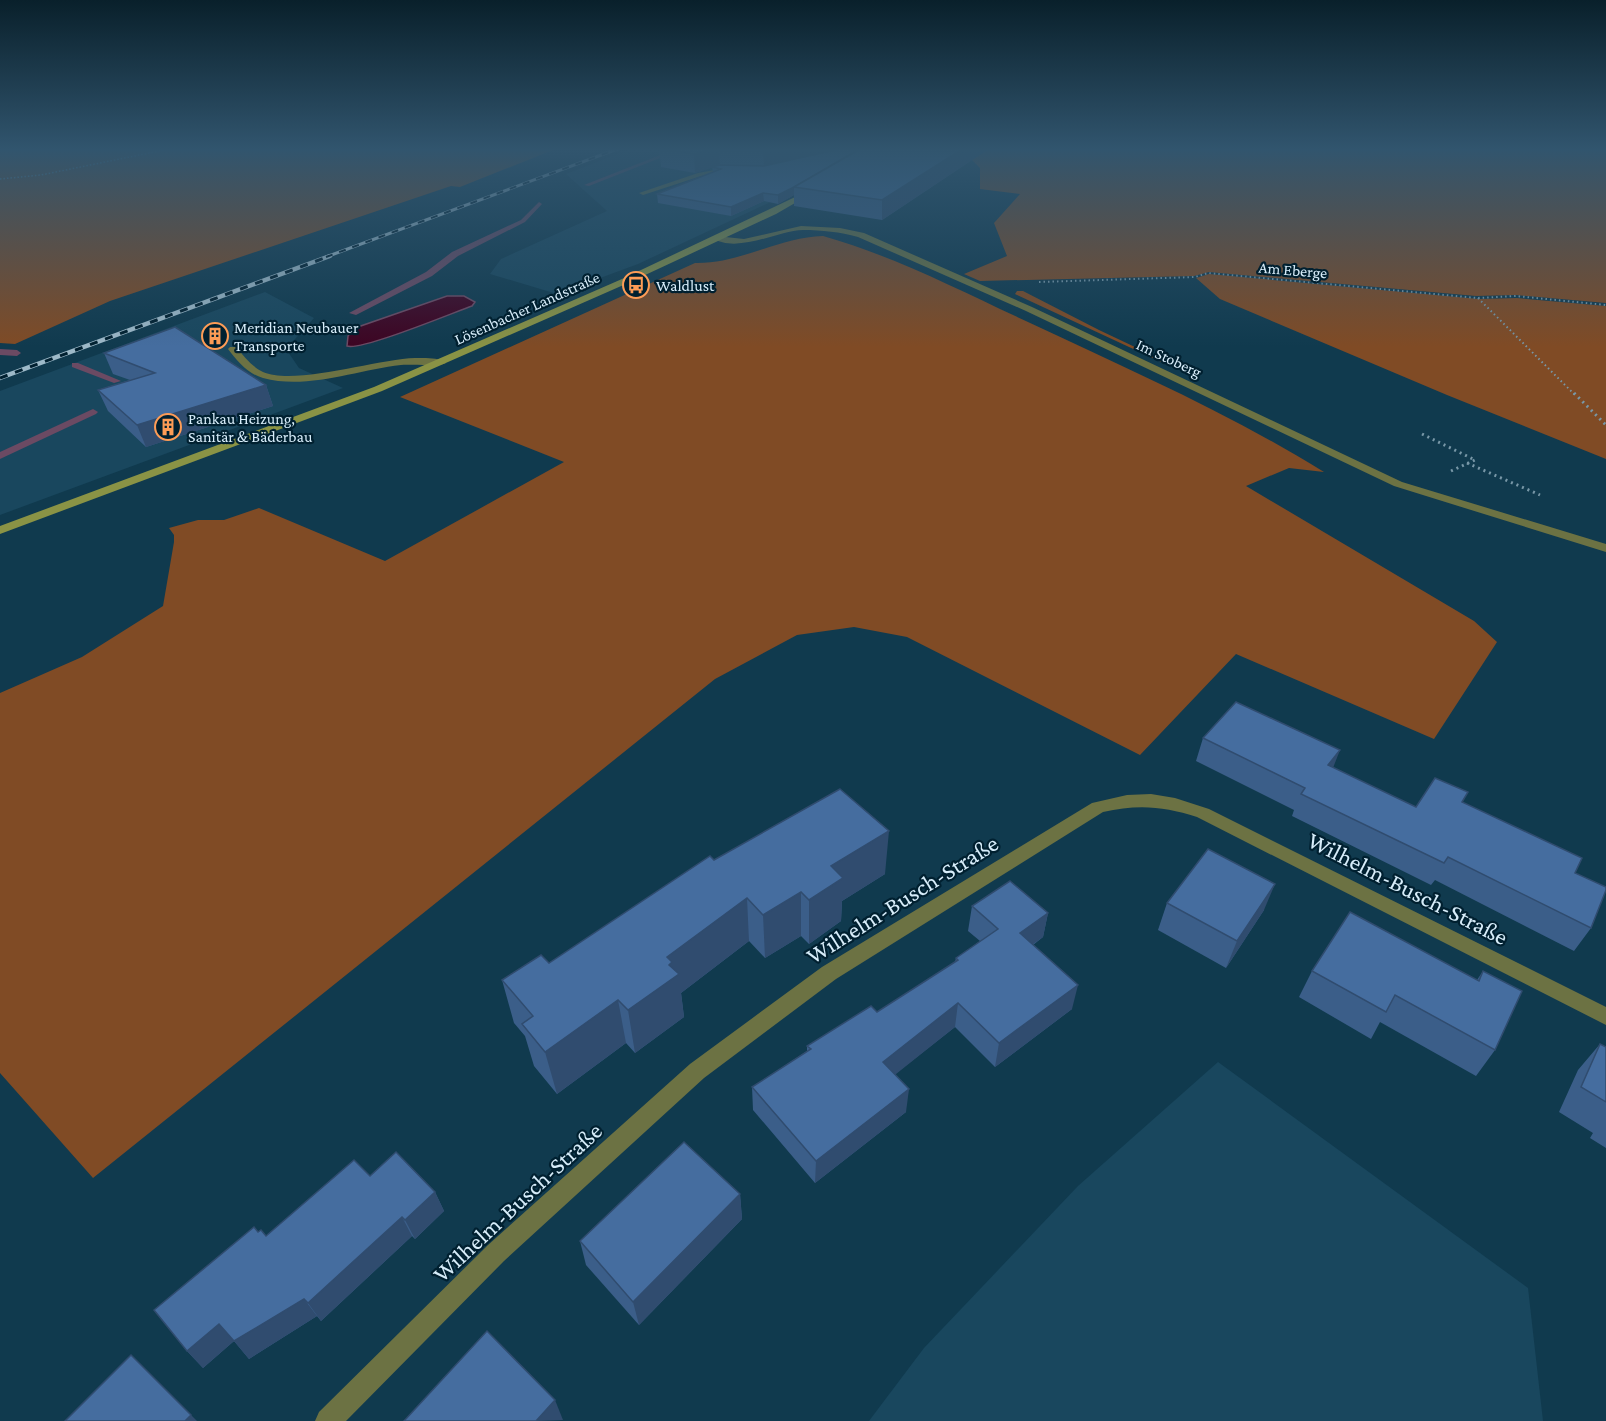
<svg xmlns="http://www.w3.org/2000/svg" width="1606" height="1421" font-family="'Crimson Pro',serif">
  <rect width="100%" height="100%" fill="#103a4e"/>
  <g fill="#19475e">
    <path d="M633,148H857L841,161L779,198L638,264L557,294L490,274L501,259L607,211L566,174Z"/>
    <path d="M265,292L314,318L286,349L299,368L343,388L0,515V391Z"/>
    <path d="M1218,1062L1528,1288L1543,1421H869L924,1348L1078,1186Z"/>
  </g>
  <g fill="#804b25">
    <path d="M0,148H558L460,187L451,186L110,301L15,344L0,343Z"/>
    <path d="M990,148H1606V303L1516,295L1476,296L1209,272L1194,276L980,281L964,274L1007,256L994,223L1020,194L980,189V168L972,160Z"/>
    <path d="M823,236C894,256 961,291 1028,322C1130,370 1229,413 1324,472L1289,468L1246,486L1474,621L1497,642L1434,739L1236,654L1140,755L907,637L854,627L797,635L715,679L93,1178L0,1073V693L82,657L163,606L174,542V535L169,528L198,520H224L259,508L385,561L564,462L400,397L695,263C740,264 779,237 823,236Z"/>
    <path d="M1209,274L1479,299L1517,298L1606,306V459L1447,395L1220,299L1196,278Z"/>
    <path d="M1017,291H1023L1099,330L1173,365L1170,366L1015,294Z"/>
  </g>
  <path fill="#3d0422" stroke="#6b4a63" stroke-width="1.5" d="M447,296H464L475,302L472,306C452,313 361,351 347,346L348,336L355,328Z"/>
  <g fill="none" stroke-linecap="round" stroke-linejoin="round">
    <g fill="#6b4a63" fill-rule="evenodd">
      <path d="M673,150L678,151L589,186L584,185Z"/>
      <path d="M539,202L542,204L525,222L458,256L432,276L356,315L349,313L426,272L452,252L521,220Z"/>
      <path d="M0,349L17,350L21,353L17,356L0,355Z"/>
      <path d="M72,363H78L121,381L114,383L72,367Z"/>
      <path d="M93,409L98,412L96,414L0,459V452Z"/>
    </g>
    <path stroke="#7897a7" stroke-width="1.5" stroke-dasharray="1.5 2" stroke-linecap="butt" d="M0,179L41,175L174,148"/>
    <g stroke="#7897a7" stroke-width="2" stroke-dasharray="1.5 3" stroke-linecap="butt">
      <path d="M1039,282L1195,277L1208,273L1477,298L1516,296L1606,305"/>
      <path d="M1478,298L1575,395"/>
    </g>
    <g stroke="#7897a7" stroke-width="3" stroke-dasharray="2 4" stroke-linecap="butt">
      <path d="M1574,393L1606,425"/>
      <path d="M1422,434L1475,460"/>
      <path d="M1467,463L1540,495"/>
      <path d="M1451,471L1475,460"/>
    </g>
    <g fill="#6c7243" fill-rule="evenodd">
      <path d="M732,167L734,170L701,176L643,195L639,193L698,173Z"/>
      <path d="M230,347H236C244,356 252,367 263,372C295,386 377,359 415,358C425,358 438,357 446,363C440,367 411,364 401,365C357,370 307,390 263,378C248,374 237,361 228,349Z"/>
    </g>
    <g fill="#6c7243" fill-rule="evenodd">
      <path d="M801,226L840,228L864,233L1032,307L1402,482L1606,544V552L1394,486L1026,311L858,237C840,232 822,230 803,230C776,231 738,254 712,238L716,236L744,239Z"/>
      <path d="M1151,794L1175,798L1209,809L1606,1007V1025L1197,817C1164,806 1137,804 1103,812L836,979L704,1078L504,1261L346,1421H315L319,1412L488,1245L690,1064L822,967L1092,803L1127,795Z"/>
    </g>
    <path fill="#8a9345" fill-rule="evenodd" d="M812,189L814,192L776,214L628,283L382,391L0,534V526L374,387L622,279Z"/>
    <defs>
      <path id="rail-far1" d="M326,257L620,148"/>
      <path id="rail" d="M0,378L330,256"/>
    </defs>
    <use href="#rail-far1" stroke="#9db9c8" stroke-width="3"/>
    <use href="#rail" stroke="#9db9c8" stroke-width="4.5"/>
    <use href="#rail-far1" stroke="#002030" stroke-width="2" stroke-dasharray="7" stroke-linecap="butt"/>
    <use href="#rail" stroke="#002030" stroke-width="3" stroke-dasharray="8" stroke-linecap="butt"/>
  </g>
  <g fill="#3b5e89">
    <path d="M659,148H842L841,149L764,166L720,165L695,173L661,167Z"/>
    <path d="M852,148H990L882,220L794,206V195L778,204L764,201L731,216L658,203L657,194L713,172L712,167L764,166L853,150Z"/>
    <path d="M104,353L266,385L273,406L146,447L108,411L98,390L130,380L113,374Z"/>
    <path d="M1203,738L1333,768L1416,807L1462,802L1575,873L1591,928L1574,951L1435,880L1431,885L1292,816L1294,810L1196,761Z"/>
    <path d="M714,860L885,874L842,901L841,921L809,944L801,936L765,958L749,941L681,993L684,1017L635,1053L626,1043L557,1094L534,1066L525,1036L514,1023L502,980L549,963Z"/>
    <path d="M1167,903L1264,910L1226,968L1158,930Z"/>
    <path d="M972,906L1048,913L1043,937L1033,945L1072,1009L995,1067L955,1027L895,1074L906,1112L815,1183L753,1110L752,1087L807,1051V1046L877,1012L955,962L956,958L980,941L968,931Z"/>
    <path d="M1312,971L1477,980L1483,971L1495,1050L1476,1076L1380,1022L1371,1039L1299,997Z"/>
    <path d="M1600,1044L1606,1047V1148L1590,1138L1593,1133L1559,1112L1578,1070Z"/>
    <path d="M435,1192L444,1211L415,1239L412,1236L321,1321L317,1316L249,1359L234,1341L203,1368L187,1351L258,1232L266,1236Z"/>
    <path d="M740,1194L742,1219L639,1325L586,1265L580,1241Z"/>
  </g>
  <g fill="#304c6f">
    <path d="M715,148H719L720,165L695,173L694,154Z"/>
    <path d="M763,148H842L841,149L764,166Z"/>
    <path d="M964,148H990L882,220V200Z"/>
    <path d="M794,187V195L778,204V195Z"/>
    <path d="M763,193L764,201L731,216V207Z"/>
    <path d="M266,385L273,406L146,447L137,425Z"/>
    <path d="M1340,750L1331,773L1328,765Z"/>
    <path d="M889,831L885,874L842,901L841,921L809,944V900L831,866Z"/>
    <path d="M1275,884L1264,910L1226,968L1237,941Z"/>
    <path d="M801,892V936L765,958L763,915Z"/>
    <path d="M747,898L749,941L681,993L684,1017L635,1053L628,1010L667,957Z"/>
    <path d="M1048,913L1043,937L1015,957L1020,933Z"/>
    <path d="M1078,985L1072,1009L995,1067L999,1043Z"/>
    <path d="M618,1000L626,1043L557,1094L545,1052Z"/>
    <path d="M958,1003L955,1027L881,1086L883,1062Z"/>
    <path d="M909,1089L906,1112L815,1183L816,1161Z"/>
    <path d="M435,1192L444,1211L415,1239L405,1220Z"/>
    <path d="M740,1194L742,1219L639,1325L633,1302Z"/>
    <path d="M402,1217L412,1236L321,1321L308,1303Z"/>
    <path d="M304,1299L317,1316L249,1359L234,1341Z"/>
    <path d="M219,1324L234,1341L203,1368L187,1351Z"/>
    <path d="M131,1355L197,1421H185Z"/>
    <path d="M555,1400L563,1420L536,1421Z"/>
  </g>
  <g fill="#456d9f" stroke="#304c6f" stroke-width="1.5">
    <path d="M659,148H715L694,154Z"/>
    <path d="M844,148L856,151L794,187L778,195L763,193L731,207L657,194L721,169L712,167L720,165L764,166Z"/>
    <path d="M862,148H964L882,200L794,187Z"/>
    <path d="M175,327L266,385L137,425L98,390L155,373L104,353Z"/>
    <path d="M1236,702L1340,750L1328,765L1416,807L1435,778L1468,792L1462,802L1582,858L1575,873L1606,887V890L1591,928L1448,857L1444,863L1301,794L1305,788L1203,738Z"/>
    <path d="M840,789L889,831L831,866L843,878L809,900L801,892L763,915L747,898L667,957L672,962L669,965L679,974L628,1010L618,1000L545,1052L522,1024L533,1016L502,980L541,955L549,963L710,856L714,860Z"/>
    <path d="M1208,849L1275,884L1237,941L1167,903Z"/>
    <path d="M1010,881L1048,913L1020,933L1078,985L999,1043L958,1003L883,1062L909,1089L816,1161L752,1087L811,1049L807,1046L871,1006L877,1012L958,960L956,958L998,929L972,906Z"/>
    <path d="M1350,912L1479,981L1483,971L1522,991L1495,1050L1395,995L1386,1012L1312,971Z"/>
    <path d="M1600,1044L1606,1047V1102L1581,1087Z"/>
    <path d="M684,1142L740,1194L633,1302L580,1241Z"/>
    <path d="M396,1152L435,1192L405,1220L402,1217L308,1303L304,1299L234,1341L219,1324L187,1351L154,1310L254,1227L258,1232L261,1230L266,1236L354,1160L370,1176Z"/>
    <path d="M487,1331L555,1400L536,1421H404Z"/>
    <path d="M131,1355L191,1415L185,1421H65Z"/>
  </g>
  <linearGradient id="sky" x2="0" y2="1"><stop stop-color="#09202b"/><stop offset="0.43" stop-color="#31556e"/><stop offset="1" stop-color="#31556e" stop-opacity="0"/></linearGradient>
  <rect width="1606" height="347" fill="url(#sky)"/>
  <defs>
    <symbol id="bus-ring" viewBox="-11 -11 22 22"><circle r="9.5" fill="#002030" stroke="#fd9c56" stroke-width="1.5"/><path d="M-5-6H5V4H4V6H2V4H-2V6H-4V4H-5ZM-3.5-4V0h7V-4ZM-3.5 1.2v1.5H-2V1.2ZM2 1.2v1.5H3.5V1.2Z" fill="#fd9c56"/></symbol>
    <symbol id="building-ring" viewBox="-11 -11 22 22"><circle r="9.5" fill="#002030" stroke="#fd9c56" stroke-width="1.5"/><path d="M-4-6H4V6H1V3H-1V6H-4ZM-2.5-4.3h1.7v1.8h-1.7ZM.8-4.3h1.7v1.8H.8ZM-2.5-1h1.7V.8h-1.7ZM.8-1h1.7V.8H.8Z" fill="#fd9c56"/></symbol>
  </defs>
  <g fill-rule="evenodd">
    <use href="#bus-ring" x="621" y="270" width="30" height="30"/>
    <use href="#building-ring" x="200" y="321" width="30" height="30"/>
    <use href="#building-ring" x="153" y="412" width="30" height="30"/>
  </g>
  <g text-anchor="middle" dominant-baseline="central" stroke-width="4.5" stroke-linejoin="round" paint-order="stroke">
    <g font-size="16" fill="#d7edfa" stroke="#002030">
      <text transform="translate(1293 270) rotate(5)">Am Eberge</text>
      <text transform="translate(527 308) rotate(-24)">Lösenbacher Landstraße</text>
      <text transform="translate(1169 358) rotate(25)">Im Stoberg</text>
    </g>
    <g font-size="16" fill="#d7edfa" stroke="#002030" text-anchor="start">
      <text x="656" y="285">Waldlust</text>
      <text x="234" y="327">Meridian Neubauer<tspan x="234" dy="18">Transporte</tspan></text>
      <text x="188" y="418">Pankau Heizung,<tspan x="188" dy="18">Sanitär &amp; Bäderbau</tspan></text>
    </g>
    <g font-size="24" fill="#d7edfa" stroke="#002030">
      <text transform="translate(1408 888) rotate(27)">Wilhelm-Busch-Straße</text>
      <text transform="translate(902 899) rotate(-32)">Wilhelm-Busch-Straße</text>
      <text transform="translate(517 1202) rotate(-43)">Wilhelm-Busch-Straße</text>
    </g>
  </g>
</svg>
